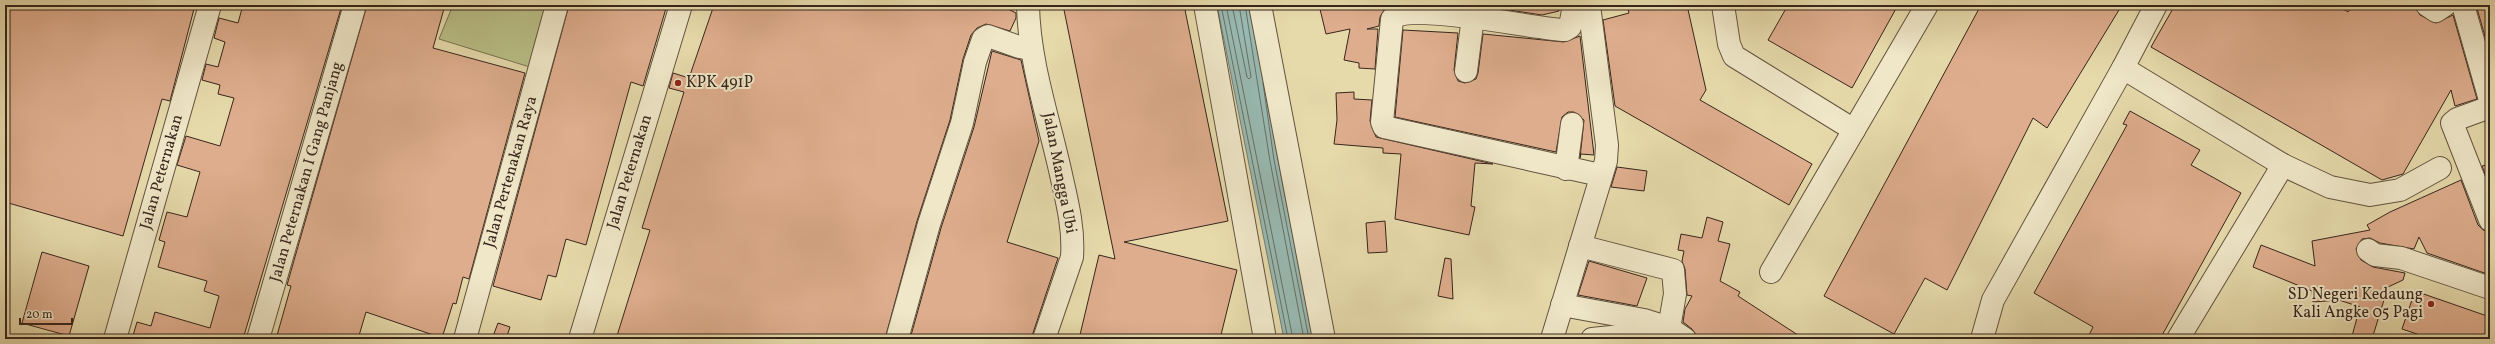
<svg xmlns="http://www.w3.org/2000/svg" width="2495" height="344" font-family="Vollkorn,serif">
  <rect width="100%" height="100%" fill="#e6daab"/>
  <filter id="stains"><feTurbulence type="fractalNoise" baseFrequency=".005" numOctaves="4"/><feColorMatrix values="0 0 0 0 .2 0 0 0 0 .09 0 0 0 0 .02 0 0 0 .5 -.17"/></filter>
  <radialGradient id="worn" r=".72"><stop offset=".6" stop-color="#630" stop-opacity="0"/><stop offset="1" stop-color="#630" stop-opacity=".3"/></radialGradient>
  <path fill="#b9be86" stroke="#787250" d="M453,5H551L533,68L439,39Z"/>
  <path fill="#98b9b1" stroke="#717e75" d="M1217,5H1254L1278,160L1313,339H1284Z"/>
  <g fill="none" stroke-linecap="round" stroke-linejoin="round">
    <g stroke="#686f66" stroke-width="1">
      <path d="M1221,5L1288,339"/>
      <path d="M1226,5L1293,339"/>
      <path d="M1232,5L1247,77L1249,79L1251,77L1239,5"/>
      <path d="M1245,5L1270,161L1304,339"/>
      <path d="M1263,83L1274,160L1309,339"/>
    </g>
  </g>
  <g fill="#dead8d" stroke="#37251b">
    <path d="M5,5H195L170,101L162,99L123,236L5,202Z"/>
    <path d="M243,5H342L243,339H132L137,322L151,326L155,312L210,328L219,296L204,291L207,281L158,267L165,242L159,240L167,212L187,217L200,172L177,165L186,136L220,146L234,98L218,94L220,85L202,80L206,64L218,67L225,42L214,38L219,18L238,23Z"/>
    <path d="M367,5H445L433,48L525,73L469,279L463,277L456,304L453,303L442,338L366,312L358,339H276L291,286L287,285Z"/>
    <path d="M569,5H667L643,86L631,82L586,245L566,239L556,277L548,275L541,300L493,286Z"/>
    <path d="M714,5H1000L1016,13V18L1010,31L986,24L977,28L971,35L963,59L950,120L917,221L885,339H616L650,230L642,228L684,92L669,88L673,73L689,78Z"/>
    <path d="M1063,5H1184L1228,221L1124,242L1237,270L1220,339H1079L1099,255L1115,259Z"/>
    <path d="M1319,5H1384L1385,9L1380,17L1379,26L1367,29H1378L1375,69L1359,68V63L1344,60L1350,29L1326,34Z"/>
    <path d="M1476,5H1558L1559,11L1542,15Z"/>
    <path d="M1627,5H1687L1706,90L1700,100L1812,164L1789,205L1615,106L1603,20L1629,13Z"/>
    <path d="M1788,5H1898L1852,88L1768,40Z"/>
    <path d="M1981,5H2122L2047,128L2033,118L1947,290L1925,278L1894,334L1824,296Z"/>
    <path d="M2175,5H2337L2348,12L2353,5H2415L2420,15L2436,23L2453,15L2477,99L2455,106L2451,90L2403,174L2382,180L2151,47Z"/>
    <path d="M2476,5H2490V54Z"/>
    <path d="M1403,30L1458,33L1454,70L1458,81L1465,83L1476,79L1478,73L1483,34L1564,42L1580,36L1594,155L1581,154L1580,158L1584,120L1574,112H1568L1562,117L1556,152L1395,117Z"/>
    <path d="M992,51L1021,60L1039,141L1007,242L1058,258L1031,339H910L941,228L974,127Z"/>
    <path d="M1354,92V99L1372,100L1370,121L1376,137L1493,164L1475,163L1471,206L1475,207L1469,235L1395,219L1401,154L1383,153V148L1334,144L1337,120L1336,93Z"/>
    <path d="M2130,111L2200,150L2191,165L2241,193L2160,339H2087L2093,327L2034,293L2127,125L2123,124Z"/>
    <path d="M2490,164V186L2482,166Z"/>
    <path d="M1617,167L1647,171L1644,191L1611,187Z"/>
    <path d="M2461,180L2478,225L2483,230L2490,232V275L2427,253L2419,237L2414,249L2380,243L2370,238L2362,239L2356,249L2361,260L2373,267L2405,273L2403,280L2388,287L2372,339L2352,336L2360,307L2339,300L2313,302L2312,291L2253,267L2261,245L2315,266L2312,241L2370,230L2367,225L2390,212Z"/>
    <path d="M1707,217L1723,222L1718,241L1730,244L1720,281L1740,292L1738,296L1804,339H1697L1692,329L1683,322L1685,309L1692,296L1687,295L1685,269L1682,261L1684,251L1678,250L1681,234L1702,238Z"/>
    <path d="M1385,221L1387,252L1368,253L1366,223Z"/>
    <path d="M42,252L89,266L69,336L22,323Z"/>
    <path d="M1445,258L1451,259L1453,299L1438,296Z"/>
    <path d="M1589,261L1647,278L1637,306L1578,295Z"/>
    <path d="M2415,291L2490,317V339H2432L2402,329Z"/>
    <path d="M498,323L510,327L506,339H492Z"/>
  </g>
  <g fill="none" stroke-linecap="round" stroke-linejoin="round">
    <defs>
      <g id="minor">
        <path d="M1028,5C1029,64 1050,122 1062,179C1068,205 1074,231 1072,257L1044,339"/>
        <path d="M1205,5L1265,339"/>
        <path d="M1260,5L1324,339"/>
        <path d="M1723,5L1729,44L1734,56L1854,130"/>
        <path d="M2427,5L2436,11L2445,5"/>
        <path d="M2463,5L2490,100"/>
        <path d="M2123,68L2283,165L2330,187L2370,195L2400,190L2440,168"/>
        <path d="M1466,71L1473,17"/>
        <path d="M2490,107L2457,119L2452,123L2490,220"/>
        <path d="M1566,169L1572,124"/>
        <path d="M1580,246L1673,270L1675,294L1669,328L1685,339"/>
        <path d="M2368,250L2375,255L2401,258L2490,288"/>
        <path d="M1771,272L1927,5"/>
        <path d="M1562,305L1644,320L1669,328"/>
        <path d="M115,339L210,5"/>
        <path d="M258,339L355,5"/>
        <path d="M465,339L557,5"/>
        <path d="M580,339L681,5"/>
        <path d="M897,339L929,224L962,123L975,62L983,39L988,36L1019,47L1031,49"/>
        <path d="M1552,339L1606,161L1607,145L1590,13L1580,7L1573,10L1570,27L1565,30C1534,29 1411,1 1392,19L1382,122L1384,127L1600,175"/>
        <path d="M1592,339L1631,335L1649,339"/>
        <path d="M1982,339L1993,300L2123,68L2156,5"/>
        <path d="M2178,339L2283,165"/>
      </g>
    </defs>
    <use href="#minor" stroke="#63523f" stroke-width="24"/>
    <use href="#minor" stroke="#efe7c8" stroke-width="22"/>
  </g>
  <g fill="#8f2418" stroke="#efe7c8" stroke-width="1.5">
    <circle cx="678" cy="83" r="4"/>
    <circle cx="2431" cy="304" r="4"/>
  </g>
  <g text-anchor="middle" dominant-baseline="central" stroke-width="4" stroke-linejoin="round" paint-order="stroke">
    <g font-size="16" fill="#37251b" stroke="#efe7c8" text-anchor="start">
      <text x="686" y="83">KPK 491P</text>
      <text x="2423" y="295" text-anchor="end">SD Negeri Kedaung<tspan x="2423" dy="18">Kali Angke 05 Pagi</tspan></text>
    </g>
    <g font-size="16" fill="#37251b" stroke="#efe7c8">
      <text transform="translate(162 172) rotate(-74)">Jalan Peternakan</text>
      <text transform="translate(307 172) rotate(-74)">Jalan Peternakan I Gang Panjang</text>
      <text transform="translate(511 172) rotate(-74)">Jalan Pertenakan Raya</text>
      <text transform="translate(630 172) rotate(-73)">Jalan Peternakan</text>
      <text transform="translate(1059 173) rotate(79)">Jalan Mangga Ubi</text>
    </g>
  </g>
  <rect width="2495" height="344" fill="none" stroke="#e6daab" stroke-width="20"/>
  <rect x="6" y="6" width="2483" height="332" fill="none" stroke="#37251b" stroke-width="2"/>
  <rect x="10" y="10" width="2475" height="324" fill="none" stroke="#37251b"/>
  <path d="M20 318v6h52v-6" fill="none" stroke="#37251b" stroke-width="2"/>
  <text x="26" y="318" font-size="12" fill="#37251b" stroke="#efe7c8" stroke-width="3" paint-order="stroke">20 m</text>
  <rect width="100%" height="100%" filter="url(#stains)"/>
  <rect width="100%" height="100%" fill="url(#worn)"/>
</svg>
